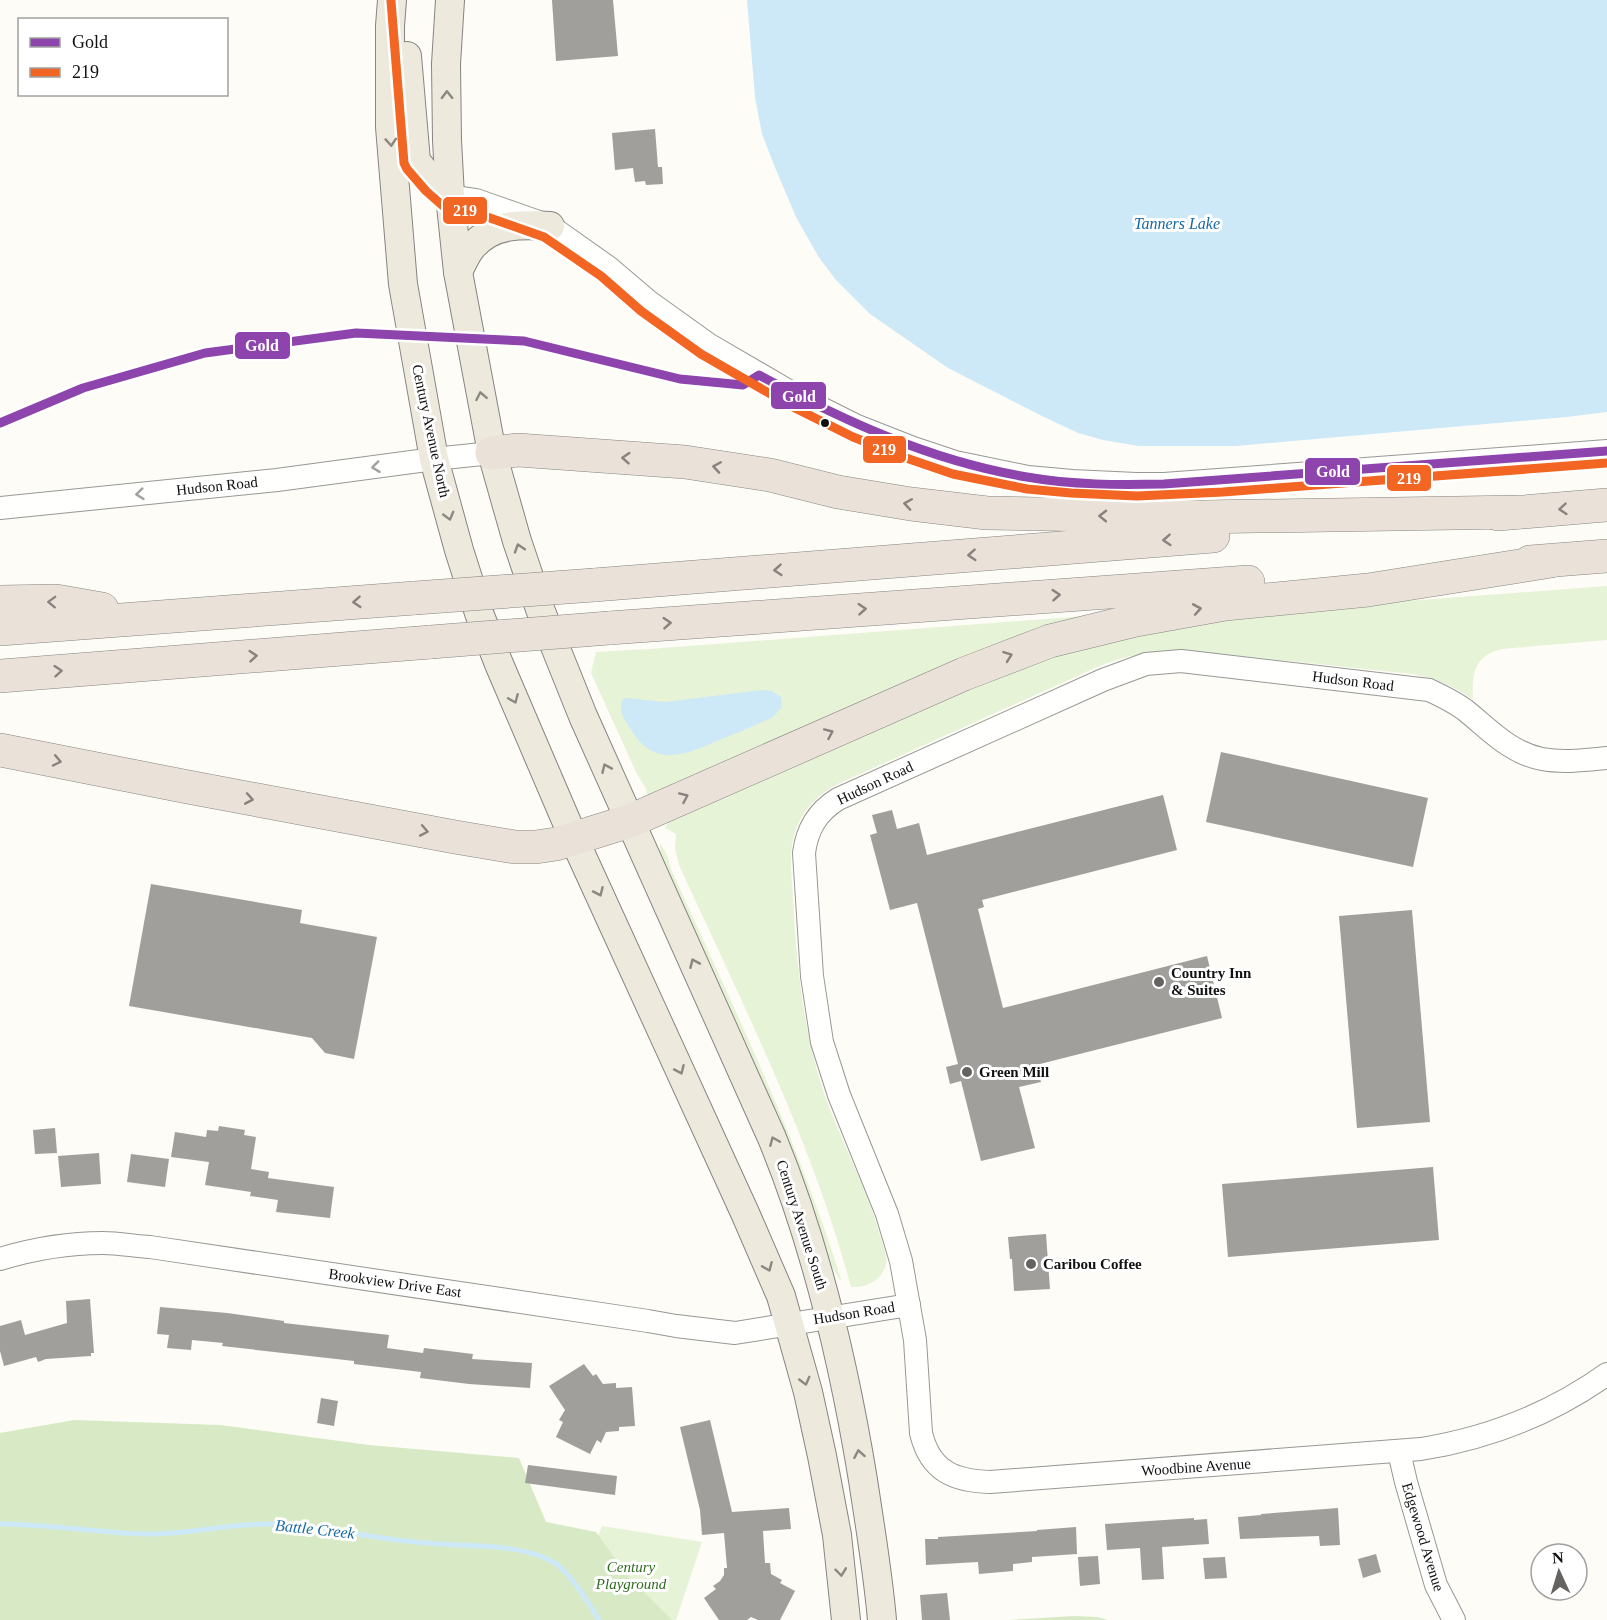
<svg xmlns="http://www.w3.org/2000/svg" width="1607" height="1620" font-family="Georgia,serif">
  <rect width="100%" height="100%" fill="#fdfcf7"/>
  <g fill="#e7f3d7">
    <path d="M1607,586V640L1502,649C1473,656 1472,675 1473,700C1455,686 1434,678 1412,674L1195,651C1160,649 1128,654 1095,668L840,783C819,793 802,810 795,832C788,854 792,878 793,900C797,966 803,1031 824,1093C841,1142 867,1188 881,1238C883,1246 888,1256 886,1264C882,1281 866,1288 851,1287C812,1141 742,1003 679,865L675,849L676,834L665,828L669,820L1054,650L1275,611Z"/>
    <path d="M1125,613L648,799L646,789L637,774L591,673L596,652L649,649Z"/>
    <path d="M660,843L667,855L671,869C732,1004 797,1137 841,1279L840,1280L832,1267L812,1205L787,1138L660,854Z"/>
    <path d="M602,1526L702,1542L676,1620H605L578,1586Z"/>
  </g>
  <g fill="#d8eac5">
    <path d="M74,1420L220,1425L369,1445L519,1458L546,1522L596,1532L628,1576L672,1620H0V1433Z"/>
    <path d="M1074,1616L1097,1617L1108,1620H1009Z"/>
  </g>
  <g fill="#cde8f7">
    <path d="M747,0H1607V412L1567,417L1236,446H1139L1103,440L1078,433L1042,416L948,368L870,314L836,280L818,256L796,217L774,165L762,134L755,97Z"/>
    <path d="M762,690L772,691L781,697L782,707L773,717C756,725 739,732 722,739C689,753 656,770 632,731C626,722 618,711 622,701L626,698L665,702Z"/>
  </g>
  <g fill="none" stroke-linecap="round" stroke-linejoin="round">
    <path stroke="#cde8f7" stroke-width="5" d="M0,1524C49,1524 97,1533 145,1534C186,1535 226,1524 268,1524C321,1525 373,1539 426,1543C465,1547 520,1542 555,1563C559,1565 562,1569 565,1572C579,1587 588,1602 599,1620"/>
  </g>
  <g fill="#a19f9c">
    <path d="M552,0H613L618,56L556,61Z"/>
    <path d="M655,129L658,167H662L663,184L646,185L645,181L635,182L633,168L615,170L612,133Z"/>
    <path d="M1221,752L1428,798L1413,867L1206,822Z"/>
    <path d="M1163,795L1177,850L982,900L984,907L978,909L1003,1008L1207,956L1222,1018L1036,1065L1041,1082L1019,1087L1035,1148L981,1161L961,1081L950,1084L946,1067L958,1064L917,903L890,910L870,835L877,833L872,815L892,810L897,829L919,823L927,855Z"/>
    <path d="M151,884L302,910L300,923L377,937L354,1059L325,1053L312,1038L129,1006Z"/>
    <path d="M1412,910L1430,1122L1357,1128L1339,916Z"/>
    <path d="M219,1126L245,1130L244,1135L256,1137L251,1169L269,1172L268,1178L334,1187L330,1218L276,1212L278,1200L250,1196L251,1192L205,1185L209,1162L171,1157L175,1132L206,1137L207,1130L218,1131Z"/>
    <path d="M55,1128L57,1153L35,1154L33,1130Z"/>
    <path d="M99,1153L101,1184L61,1187L58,1156Z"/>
    <path d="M131,1154L169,1159L165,1187L127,1182Z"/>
    <path d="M1433,1167L1439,1240L1228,1257L1222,1184Z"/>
    <path d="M1046,1234L1050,1289L1014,1291L1012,1259H1010L1008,1237Z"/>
    <path d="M90,1299L94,1353H91V1356L46,1359L38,1362L36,1357L4,1366L0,1351V1326L21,1320L25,1335L67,1323L66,1301Z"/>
    <path d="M160,1307L227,1313L284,1321V1323L389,1335L387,1348L423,1353L424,1348L473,1354L472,1359L532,1363L530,1388L469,1384L420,1378L421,1372L354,1364V1361L222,1346L223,1343L192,1340L191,1350L167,1348L169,1335L157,1334Z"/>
    <path d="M584,1364L593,1376L596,1374L603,1384L616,1383V1388L632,1387L635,1426L619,1427V1431L606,1432L601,1443L597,1440L590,1454L556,1437L563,1422L559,1420L565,1410L549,1386Z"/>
    <path d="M321,1398L338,1401L334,1426L317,1423Z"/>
    <path d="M710,1420L732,1512L789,1508L791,1529L763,1531L765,1563H770L771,1574L782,1580L780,1583L795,1591L780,1620H758L751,1617L747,1620H719L704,1598L716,1589L713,1586L720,1581L724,1575V1568H727L724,1533L702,1535L700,1510L680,1427Z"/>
    <path d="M528,1465L617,1476L615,1495L525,1483Z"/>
    <path d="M1338,1508L1340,1545L1320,1546L1319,1536L1240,1539L1238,1517L1261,1515V1514Z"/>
    <path d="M1194,1518V1520L1207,1519L1209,1544L1162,1547L1164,1579L1142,1580L1140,1548L1107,1550L1105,1524Z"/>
    <path d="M1076,1527L1077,1554L1032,1557V1562L1013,1564V1571L979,1574L978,1562L926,1565L925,1539H938V1537L1037,1531V1530Z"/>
    <path d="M1376,1554L1381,1572L1363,1578L1358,1559Z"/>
    <path d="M1098,1556L1100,1584L1080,1586L1078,1557Z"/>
    <path d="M1225,1557L1227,1578L1205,1579L1203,1558Z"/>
    <path d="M947,1593L950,1620H922L920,1595Z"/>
  </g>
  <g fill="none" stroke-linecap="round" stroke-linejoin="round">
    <defs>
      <g id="minor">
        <path d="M450,196L476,200L550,226L608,267L648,301L708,344L799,397L857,426L913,448L955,462L1028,477L1072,481L1136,484H1164L1607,451"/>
        <path d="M0,508L277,480L434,459L492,453"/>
        <path d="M1607,758C1586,760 1563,763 1542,759C1510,753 1489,729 1465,710C1453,701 1442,696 1429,690L1181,661L1146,664L1103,680L838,799C817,812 807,829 804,853L812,976L822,1042L839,1095L887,1214L901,1261L915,1340L921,1433C930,1471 954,1481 990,1482L1421,1449C1489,1438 1551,1414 1607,1374"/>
        <path d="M0,1259C33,1249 68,1243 103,1243C118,1243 134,1246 150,1247L648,1321L676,1326L735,1333L909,1305"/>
        <path d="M1399,1452L1406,1482L1436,1585L1454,1620"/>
      </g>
      <g id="major">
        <path d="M392,0L390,26V127L403,284L434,459L459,550L479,613L499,664L574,839L745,1213L781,1296L808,1392L822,1456L837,1535L846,1620"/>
        <path d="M450,0L446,64L447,140L450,196L458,272L492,453L517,541L540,609L583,716L772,1138C817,1247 844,1364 863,1480C870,1527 878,1573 882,1620"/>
        <path d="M407,56L416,161L434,183L450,196"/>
        <path d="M458,272C462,264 466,254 472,247C492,223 522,224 550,226"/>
      </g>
      <g id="highway">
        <path d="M492,453L518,450L685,462L770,475L838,492L911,504L987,513L1200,517L1518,512"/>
        <path d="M1498,514L1607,505"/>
        <path d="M1530,562L1607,556"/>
        <path d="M594,585L1213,536"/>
        <path d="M0,602L56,601L102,609"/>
        <path d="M609,628L1248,582"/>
        <path d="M0,629L415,598"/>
        <path d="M0,676L431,642"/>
        <path d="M0,750L188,787L455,837L515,847H536L556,844L630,821L964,674L1050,641L1136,620L1225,604L1368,590L1551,561"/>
      </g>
    </defs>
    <use href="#minor" stroke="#979795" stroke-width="24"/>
    <use href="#major" stroke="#858482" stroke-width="30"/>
    <use href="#highway" stroke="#858482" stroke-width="34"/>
    <use href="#minor" stroke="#fffffe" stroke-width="22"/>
    <use href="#major" stroke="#ede9dc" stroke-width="28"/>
    <use href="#highway" stroke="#eae1d8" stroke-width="33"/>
    <defs>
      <g id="highway-bridge">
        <path d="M415,598L594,585"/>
        <path d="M431,642L609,628"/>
      </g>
    </defs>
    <use href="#highway-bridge" stroke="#858482" stroke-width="34" stroke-linecap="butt"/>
    <use href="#highway-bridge" stroke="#eae1d8" stroke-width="33"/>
    <defs>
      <path id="bus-1" d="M0,423L83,388L205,353L356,333L524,341L680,379L743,385L759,375C844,421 931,461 1027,477C1072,485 1118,485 1164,484L1607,451"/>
      <path id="bus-2" d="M391,1L404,163L407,169L426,191L443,206L473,212L544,237L601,276L641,311L701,354L793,407L853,437L909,459L953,474L1027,489L1071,493L1137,496L1223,492L1607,463"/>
    </defs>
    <use href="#bus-1" stroke="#fff" stroke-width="14"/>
    <use href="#bus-2" stroke="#fff" stroke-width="14"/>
    <use href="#bus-1" stroke="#8e44ad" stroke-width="9"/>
    <use href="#bus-2" stroke="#f26522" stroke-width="9"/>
  </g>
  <defs><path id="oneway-chevron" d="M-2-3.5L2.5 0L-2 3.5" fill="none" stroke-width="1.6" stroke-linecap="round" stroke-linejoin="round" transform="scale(1.5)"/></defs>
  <g stroke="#8a8881">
    <use href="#oneway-chevron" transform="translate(447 95) rotate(-91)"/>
    <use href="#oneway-chevron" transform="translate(391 142) rotate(86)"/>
    <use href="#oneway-chevron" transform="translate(481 396) rotate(-101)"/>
    <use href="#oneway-chevron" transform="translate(449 516) rotate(75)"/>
    <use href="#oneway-chevron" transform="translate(519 548) rotate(-108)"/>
    <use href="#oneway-chevron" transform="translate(514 699) rotate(67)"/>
    <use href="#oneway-chevron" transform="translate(606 768) rotate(-114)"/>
    <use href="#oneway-chevron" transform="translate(599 892) rotate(66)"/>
    <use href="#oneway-chevron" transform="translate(694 963) rotate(-114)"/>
    <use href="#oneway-chevron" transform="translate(680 1070) rotate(66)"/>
    <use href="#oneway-chevron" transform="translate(774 1141) rotate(-113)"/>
    <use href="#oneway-chevron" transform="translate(768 1267) rotate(67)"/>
    <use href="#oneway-chevron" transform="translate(805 1381) rotate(75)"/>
    <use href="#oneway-chevron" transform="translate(859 1454) rotate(-100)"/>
    <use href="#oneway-chevron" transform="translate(841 1572) rotate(83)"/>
  </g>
  <g stroke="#88837e">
    <use href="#oneway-chevron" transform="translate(626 458) rotate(-176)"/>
    <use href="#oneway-chevron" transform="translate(717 467) rotate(-171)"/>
    <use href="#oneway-chevron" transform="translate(908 504) rotate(-171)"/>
    <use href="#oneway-chevron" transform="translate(1563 509) rotate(175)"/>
    <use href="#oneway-chevron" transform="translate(1103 516) rotate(-179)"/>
    <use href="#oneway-chevron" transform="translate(1167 540) rotate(176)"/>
    <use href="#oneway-chevron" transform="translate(972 555) rotate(176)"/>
    <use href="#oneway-chevron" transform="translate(778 570) rotate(176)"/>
    <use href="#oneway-chevron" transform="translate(1056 595) rotate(-4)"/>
    <use href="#oneway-chevron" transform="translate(52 602) rotate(-178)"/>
    <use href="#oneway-chevron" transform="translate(357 602) rotate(176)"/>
    <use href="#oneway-chevron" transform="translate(862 609) rotate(-4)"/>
    <use href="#oneway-chevron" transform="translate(1197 609) rotate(-10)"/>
    <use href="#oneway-chevron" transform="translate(667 623) rotate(-4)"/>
    <use href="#oneway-chevron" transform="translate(253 656) rotate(-5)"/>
    <use href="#oneway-chevron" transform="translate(1008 656) rotate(-20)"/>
    <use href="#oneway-chevron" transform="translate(58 671) rotate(-5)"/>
    <use href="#oneway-chevron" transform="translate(829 733) rotate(-24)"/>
    <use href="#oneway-chevron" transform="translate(57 761) rotate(12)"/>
    <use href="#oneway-chevron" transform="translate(684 797) rotate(-24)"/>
    <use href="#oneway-chevron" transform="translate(249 799) rotate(10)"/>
    <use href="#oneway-chevron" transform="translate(424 831) rotate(11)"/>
  </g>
  <g stroke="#a0a09f">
    <use href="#oneway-chevron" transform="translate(376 467) rotate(173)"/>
    <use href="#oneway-chevron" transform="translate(140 494) rotate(174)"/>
  </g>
  <circle fill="#111" stroke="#fff" stroke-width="2" cx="825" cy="423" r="5"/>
  <g fill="#646362" stroke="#fff" stroke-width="2">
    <circle cx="1159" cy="982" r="6"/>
    <circle cx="967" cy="1072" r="6"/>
    <circle cx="1031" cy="1264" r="6"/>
  </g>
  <g text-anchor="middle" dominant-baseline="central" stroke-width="6" stroke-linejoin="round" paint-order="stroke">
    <g font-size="15" fill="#111" stroke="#fff">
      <text transform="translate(431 431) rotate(78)">Century Avenue North</text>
      <text transform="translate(217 486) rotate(-6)">Hudson Road</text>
      <text transform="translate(1353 681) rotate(7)">Hudson Road</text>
      <text transform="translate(875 783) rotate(-25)">Hudson Road</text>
      <text transform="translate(802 1225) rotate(72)">Century Avenue South</text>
      <text transform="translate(395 1283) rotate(8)">Brookview Drive East</text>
      <text transform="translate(854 1313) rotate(-9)">Hudson Road</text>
      <text transform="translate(1196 1467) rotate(-4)">Woodbine Avenue</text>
      <text transform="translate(1423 1537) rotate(73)">Edgewood Avenue</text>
    </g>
    <g font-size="15" font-weight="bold" fill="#111" stroke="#fff" text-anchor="start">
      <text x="1171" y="973">Country Inn<tspan x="1171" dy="17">&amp; Suites</tspan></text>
      <text x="979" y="1072">Green Mill</text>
      <text x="1043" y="1264">Caribou Coffee</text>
    </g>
    <g font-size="15" font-style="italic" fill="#2f6b1f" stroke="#fff">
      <text x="631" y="1567">Century<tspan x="631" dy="17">Playground</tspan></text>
    </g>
    <g font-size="16" font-style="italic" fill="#1768a6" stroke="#fff">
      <text x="1177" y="223">Tanners Lake</text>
      <text transform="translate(315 1529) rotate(6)">Battle Creek</text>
    </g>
  </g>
  <g stroke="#fff" stroke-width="2">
    <rect x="442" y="196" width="46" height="29" rx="6" fill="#f26522"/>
    <rect x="234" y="331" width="57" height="29" rx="6" fill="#8e44ad"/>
    <rect x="770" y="381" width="57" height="29" rx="6" fill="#8e44ad"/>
    <rect x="862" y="435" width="45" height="29" rx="6" fill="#f26522"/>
    <rect x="1304" y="457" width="57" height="29" rx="6" fill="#8e44ad"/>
    <rect x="1386" y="464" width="46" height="28" rx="6" fill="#f26522"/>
  </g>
  <g font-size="16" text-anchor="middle" font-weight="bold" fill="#fff">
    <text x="465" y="216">219</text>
    <text x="262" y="351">Gold</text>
    <text x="799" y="402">Gold</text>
    <text x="884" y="455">219</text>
    <text x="1333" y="477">Gold</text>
    <text x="1409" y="484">219</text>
  </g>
  <rect x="18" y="18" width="210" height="78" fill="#ffffff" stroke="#a0a0a0" stroke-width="1.5"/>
  <rect x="30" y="38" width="30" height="9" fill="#8e44ad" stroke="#a0a0a0" stroke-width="1.5"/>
  <text x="72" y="48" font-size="18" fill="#111111">Gold</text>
  <rect x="30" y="68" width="30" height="9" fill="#f26522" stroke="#a0a0a0" stroke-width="1.5"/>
  <text x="72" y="78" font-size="18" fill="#111111">219</text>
  <g transform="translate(1559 1572) rotate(356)"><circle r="28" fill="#ffffff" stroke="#a0a0a0" stroke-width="1.5"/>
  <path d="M0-4.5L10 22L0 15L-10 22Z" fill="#646362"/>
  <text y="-9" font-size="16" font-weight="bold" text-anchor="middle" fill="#111111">N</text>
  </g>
</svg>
